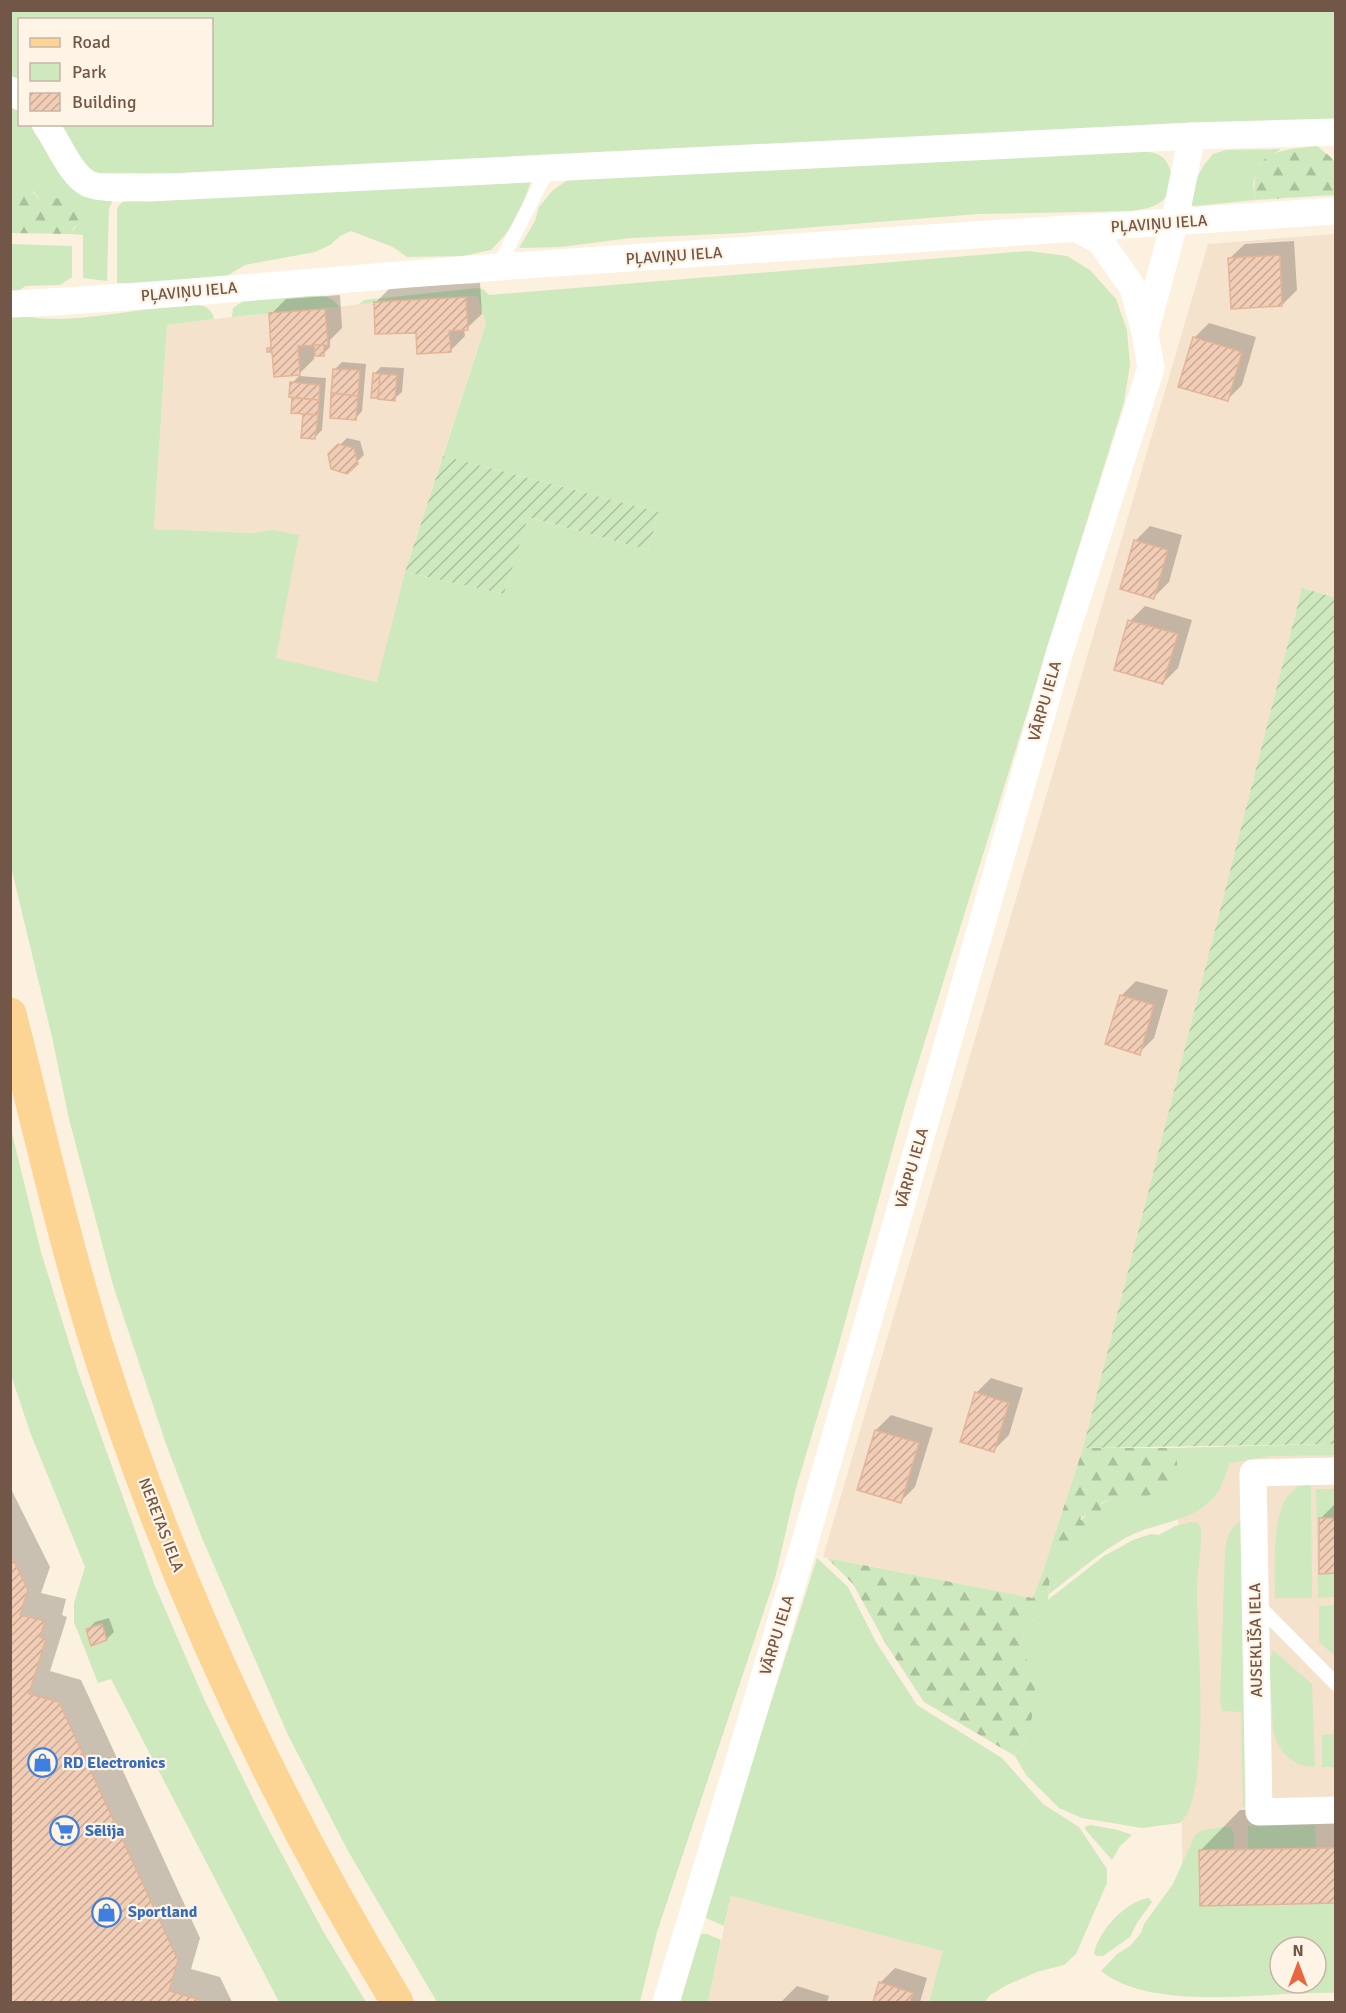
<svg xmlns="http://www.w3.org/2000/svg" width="1346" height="2013" font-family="Signika,sans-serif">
  <defs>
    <pattern id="forest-firs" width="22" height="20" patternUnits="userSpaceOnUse" patternTransform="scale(1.5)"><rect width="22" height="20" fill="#cfe9be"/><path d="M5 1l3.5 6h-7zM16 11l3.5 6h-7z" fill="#acc09c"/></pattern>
    <pattern id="garden-furrows" width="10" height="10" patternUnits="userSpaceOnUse" patternTransform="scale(1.5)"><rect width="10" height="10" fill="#cfe9be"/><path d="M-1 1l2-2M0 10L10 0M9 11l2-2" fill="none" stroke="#acc09c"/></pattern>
    <pattern id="building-hatch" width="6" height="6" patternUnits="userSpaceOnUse" patternTransform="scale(1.5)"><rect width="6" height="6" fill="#f2cdb6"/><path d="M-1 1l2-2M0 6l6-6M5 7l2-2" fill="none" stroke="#c8a996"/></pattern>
  </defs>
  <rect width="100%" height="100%" fill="#fcf0de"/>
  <g fill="#f4e2cd">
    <path d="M1335,234V598L1302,588L1083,1448L1034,1598L823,1557L1208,244Z"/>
    <path d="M477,296L486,322L405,572L378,682L276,659L272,530L253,533L154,529L167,325L232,317L325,309L374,302Z"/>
    <path d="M1335,1444V1916L1183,1920L1177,1448Z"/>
    <path d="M731,1896L944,1951L929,2002H708Z"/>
  </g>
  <g fill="#cfe9be" fill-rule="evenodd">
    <path d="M11,11H1335V123L185,173H83L51,125L212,124V20H20L19,89L11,84Z"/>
    <path d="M11,96L19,103L20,124L39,125L116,193L109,209L107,281L83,278V235L69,234L76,227L42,203L34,192L17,186L11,190Z"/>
    <path d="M1281,149L1261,163L1253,183L1255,200L1195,206L1190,205L1191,189L1204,165L1213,154L1226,150Z"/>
    <path d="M1133,151C1140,152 1151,151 1157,154C1174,161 1176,188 1163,200C1155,208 1143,209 1132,211L978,214L741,233L630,238L561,247L519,248L535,221L539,207L552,191L566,181L584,176Z"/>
    <path d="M532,178L520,212L505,235L491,250L463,256L407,257L393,247L351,231L340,236L330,245L315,252L245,265L225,277L167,283H117V208L123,201Z"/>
    <path d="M10,244L72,246V277L60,285L26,286L17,291L22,315C62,326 127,310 170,307C180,307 193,303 203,306C209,308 213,313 214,319L167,325L154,529L253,533L272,530L299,535L276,658L377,682L405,572L504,594L527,517L648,550L659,512L443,456L486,323L477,296L359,304L364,300L477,288L483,289L489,295L1028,251L1067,256L1090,270L1116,299L1127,330L1130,365L1124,402L904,1108L837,1351L796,1488L775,1578L657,1932L640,2002H437L348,1851L288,1735L202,1538L166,1444L113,1285L69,1119L52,1037L11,867Z"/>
    <path d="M305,296C317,296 333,294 339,307L232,317L233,308L243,301Z"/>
    <path d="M10,1125L41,1252L79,1375L155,1586L204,1699L262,1817L323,1931L366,2002H279L111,1679L98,1683L74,1622V1603L85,1567L30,1432L11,1375Z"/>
    <path d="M1335,1444V1455L1271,1456L1230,1463C1226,1473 1223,1484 1217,1493C1196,1523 1157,1521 1127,1537C1099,1553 1075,1574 1049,1594L1050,1577L1043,1571L1052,1543L1061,1547C1076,1525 1086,1510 1111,1499L1177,1484V1448Z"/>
    <path d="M1311,1485L1312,1598H1275C1275,1571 1270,1507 1294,1490C1299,1485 1305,1485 1311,1485Z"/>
    <path d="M1316,1489H1335V1518L1319,1519V1573H1335V1597L1318,1598Z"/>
    <path d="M1241,1520L1247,1807H1243L1241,1712L1223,1711L1220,1703L1225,1551C1227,1537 1229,1529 1241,1520Z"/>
    <path d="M1191,1522L1198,1523L1201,1528C1202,1549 1197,1571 1197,1592C1197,1636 1212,1796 1180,1823L1142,1828L1082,1818L1059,1808L1026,1775L1015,1756L1027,1739L1035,1672L1019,1648L1028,1624L1042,1615L1049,1599L1104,1556L1133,1540L1151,1534L1159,1535L1175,1526Z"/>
    <path d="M817,1558L848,1587L876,1642L917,1705L1002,1758L1043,1804L1079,1827L1107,1869V1883L1076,1954L1064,1965L1037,1972L1007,1985L990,1995L985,2002H929L943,1951L731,1896L724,1926L706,1918L705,1909Z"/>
    <path d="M1335,1605H1336L1335,1656L1319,1642V1606Z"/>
    <path d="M1273,1650L1312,1684L1315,1767C1292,1767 1278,1751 1273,1730L1269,1662Z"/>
    <path d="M1335,1734V1767H1322V1735Z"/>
    <path d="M1091,1825L1118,1830L1132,1835L1120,1846L1112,1860L1085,1829L1086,1826Z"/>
    <path d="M1315,1825L1316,1848L1248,1849V1826Z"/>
    <path d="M1224,1827L1231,1828L1234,1834V1850H1199L1200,1906L1335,1903V1993C1267,1991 1153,2013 1101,1971L1117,1954L1130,1946L1141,1933L1144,1924L1173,1884L1195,1835L1202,1830ZM1280,1947H1316V1983H1280Z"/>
    <path d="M1149,1898L1152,1902L1137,1923L1130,1937L1103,1956H1097L1094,1954C1098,1931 1126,1901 1149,1898Z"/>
    <path d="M700,1934H707L721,1940L708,2002H675Z"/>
  </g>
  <g fill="url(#forest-firs)">
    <path d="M1317,146L1333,159L1335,167V195L1255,200C1250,151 1277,150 1317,146Z"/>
    <path d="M17,186C30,187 34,193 42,203C70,188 93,209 69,234L11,233V190Z"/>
    <path d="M1083,1448H1177V1484C1161,1492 1129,1505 1111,1499L1101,1503V1515L1094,1519L1085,1515L1080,1519L1085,1523L1083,1538L1072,1544L1060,1547L1052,1543Z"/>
    <path d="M827,1558L1033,1598L1043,1571L1050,1577L1048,1602L1042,1615L1028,1624L1019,1648L1035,1672V1703L1027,1739L1015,1756L924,1702L886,1644L853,1584Z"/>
  </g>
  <g fill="url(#garden-furrows)">
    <path d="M443,456L659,512L648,550L528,517L504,594L405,572Z"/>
    <path d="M1302,588L1336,598L1335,1444L1083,1448Z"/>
  </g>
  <g fill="#0003">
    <path d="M1294,241L1297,290L1282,305L1230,258L1245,244Z"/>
    <path d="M480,283L482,314L467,328L464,329L465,336L450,351L375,303L390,288Z"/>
    <path d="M340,295L342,328L330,340V347L323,354L314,355V359L299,374L269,349L273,345L271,314L286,299Z"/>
    <path d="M1209,323L1256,337L1242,385L1227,400L1194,338Z"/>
    <path d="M342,362L366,364L362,411L355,419L335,369Z"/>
    <path d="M381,367L404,368L402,392L394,399L373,397L374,374Z"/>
    <path d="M299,376L326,378L322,430L315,437L302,436L304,413L292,411L294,397L292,383Z"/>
    <path d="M347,438L360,441L364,455L346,472L330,455Z"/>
    <path d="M1150,526L1182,535L1169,582L1154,597L1135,541Z"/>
    <path d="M1145,606L1192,620L1178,668L1163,683L1130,621Z"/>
    <path d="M1136,981L1168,990L1154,1038L1139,1053L1121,996Z"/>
    <path d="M991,1378L1023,1388L1009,1435L994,1450L976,1393Z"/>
    <path d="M891,1415L933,1428L915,1487L900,1502L876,1430Z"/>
    <path d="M10,1487L50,1567L41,1593L66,1599L62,1615L67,1617L50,1671L81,1680L200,1938L191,1969L220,1977L232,2002H10Z"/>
    <path d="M1336,1503V1572L1320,1519Z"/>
    <path d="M109,1618L114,1632L107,1639L88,1629L95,1622Z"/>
    <path d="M1336,1809V1902L1200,1851L1240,1810Z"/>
    <path d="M895,1968L927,1978L920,2002H874L880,1983Z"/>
    <path d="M797,1986L829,1996L827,2002H781Z"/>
  </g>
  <g fill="url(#building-hatch)" stroke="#e4b496" stroke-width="1.5">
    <path d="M1280,255L1282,306L1231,309L1228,258Z"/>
    <path d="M466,297L468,330L449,331L451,352L417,354L416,333L375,334L374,302Z"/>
    <path d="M325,309L328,345L298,346L300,375L274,377L272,352H267V348H271L269,313Z"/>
    <path d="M1193,337L1242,352L1228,401L1178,387Z"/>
    <path d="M314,345H324V356H315Z"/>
    <path d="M333,369L360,370L358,396L331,393Z"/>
    <path d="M373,373L380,374L378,398H371Z"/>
    <path d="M380,374L397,375L395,401L378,399Z"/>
    <path d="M290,382L320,385L319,400L289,397Z"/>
    <path d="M331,393L358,396L356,420L330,418Z"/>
    <path d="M292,398L319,400L318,415L291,413Z"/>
    <path d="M303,414L318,415L315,439L301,438Z"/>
    <path d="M338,444L354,448L358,464L347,474L331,469L328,454Z"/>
    <path d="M1134,540L1168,550L1154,599L1120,589Z"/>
    <path d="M1128,620L1178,634L1163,684L1114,670Z"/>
    <path d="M1120,995L1154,1005L1140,1055L1105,1044Z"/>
    <path d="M975,1392L1009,1403L994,1452L960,1442Z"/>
    <path d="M875,1430L919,1443L901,1503L857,1490Z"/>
    <path d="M1319,1518H1336V1573L1319,1574Z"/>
    <path d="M10,1553L28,1590L20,1615L45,1621L40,1637L46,1639L29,1694L59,1702L178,1960L169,1991L198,1999L200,2002H10Z"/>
    <path d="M102,1624L107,1640L91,1646L86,1629Z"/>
    <path d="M1330,1848H1336V1903L1200,1906L1199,1850Z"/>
    <path d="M879,1982L913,1993L910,2002H873Z"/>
  </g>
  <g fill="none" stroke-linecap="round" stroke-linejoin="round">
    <g stroke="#fff" stroke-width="14">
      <path d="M498,267L548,169"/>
      <path d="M1257,1604L1336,1684"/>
    </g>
    <g stroke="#fff" stroke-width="27">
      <path d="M10,90L20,97"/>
      <path d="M45,124C58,141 70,175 89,184C104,190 133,187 149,188L1192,136L1336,132"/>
      <path d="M1079,230L1100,241L1133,288L1145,332"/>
      <path d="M13,304C174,296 336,279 498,267C777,247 1056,232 1336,211"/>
      <path d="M1336,1471L1253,1473L1259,1812L1336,1810"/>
      <path d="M666,2002L806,1538L1060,651L1151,368L1145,333L1174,224L1192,136"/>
    </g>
    <path stroke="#fcd595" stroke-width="33" d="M10,1014C38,1125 63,1236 97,1346C170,1577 272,1796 397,2002"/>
  </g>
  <defs>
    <symbol id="shop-ring" viewBox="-11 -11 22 22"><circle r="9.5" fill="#fff4e5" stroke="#3f7fe0" stroke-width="1.5"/><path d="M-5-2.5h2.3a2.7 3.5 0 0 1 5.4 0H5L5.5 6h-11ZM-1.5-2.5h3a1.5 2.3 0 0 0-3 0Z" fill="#3f7fe0"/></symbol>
    <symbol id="supermarket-ring" viewBox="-11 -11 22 22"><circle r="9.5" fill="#fff4e5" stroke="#3f7fe0" stroke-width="1.5"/><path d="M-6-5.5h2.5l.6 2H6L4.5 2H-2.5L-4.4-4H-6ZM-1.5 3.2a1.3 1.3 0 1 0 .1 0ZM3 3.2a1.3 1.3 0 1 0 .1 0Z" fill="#3f7fe0"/></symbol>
  </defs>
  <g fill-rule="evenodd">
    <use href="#shop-ring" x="26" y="1746" width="33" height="33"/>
    <use href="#supermarket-ring" x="48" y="1814" width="33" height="33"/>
    <use href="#shop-ring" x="90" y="1896" width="33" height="33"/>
  </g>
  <g text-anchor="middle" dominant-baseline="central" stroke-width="4.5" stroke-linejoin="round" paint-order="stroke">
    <g font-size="16" fill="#725647" stroke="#fff4e5">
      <text transform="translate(1159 224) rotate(-4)">PĻAVIŅU IELA</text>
      <text transform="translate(674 256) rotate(-4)">PĻAVIŅU IELA</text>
      <text transform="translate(189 292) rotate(-5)">PĻAVIŅU IELA</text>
      <text transform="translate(1045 701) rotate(-74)">VĀRPU IELA</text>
      <text transform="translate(912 1168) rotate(-74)">VĀRPU IELA</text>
      <text transform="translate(161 1525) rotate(69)">NERETAS IELA</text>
      <text transform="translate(777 1635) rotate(-73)">VĀRPU IELA</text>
      <text transform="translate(1256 1640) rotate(-91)">AUSEKLĪŠA IELA</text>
    </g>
    <g font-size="16" font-weight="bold" fill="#366cbe" stroke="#fff4e5" text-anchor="start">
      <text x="63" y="1763">RD Electronics</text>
      <text x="85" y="1831">Sēlija</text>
      <text x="128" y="1912">Sportland</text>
    </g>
  </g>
  <rect width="1346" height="2013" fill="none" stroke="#725647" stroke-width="24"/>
  <rect x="18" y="18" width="195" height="108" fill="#fff4e5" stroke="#c7b5a6" stroke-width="1.5"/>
  <rect x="30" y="38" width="30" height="9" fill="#fcd595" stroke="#c7b5a6" stroke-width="1.5"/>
  <text x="72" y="48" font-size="18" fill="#725647">Road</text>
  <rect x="30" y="63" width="30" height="18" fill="#cfe9be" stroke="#c7b5a6" stroke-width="1.5"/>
  <text x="72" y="78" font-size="18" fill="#725647">Park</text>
  <rect x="30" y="93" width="30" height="18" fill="url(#building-hatch)" stroke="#c7b5a6" stroke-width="1.5"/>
  <text x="72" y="108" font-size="18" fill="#725647">Building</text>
  <g transform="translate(1298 1965)"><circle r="28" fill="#fff4e5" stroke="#c7b5a6" stroke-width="1.5"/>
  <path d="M0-4.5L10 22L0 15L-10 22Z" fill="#e86641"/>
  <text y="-9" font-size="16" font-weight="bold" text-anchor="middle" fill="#725647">N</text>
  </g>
</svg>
